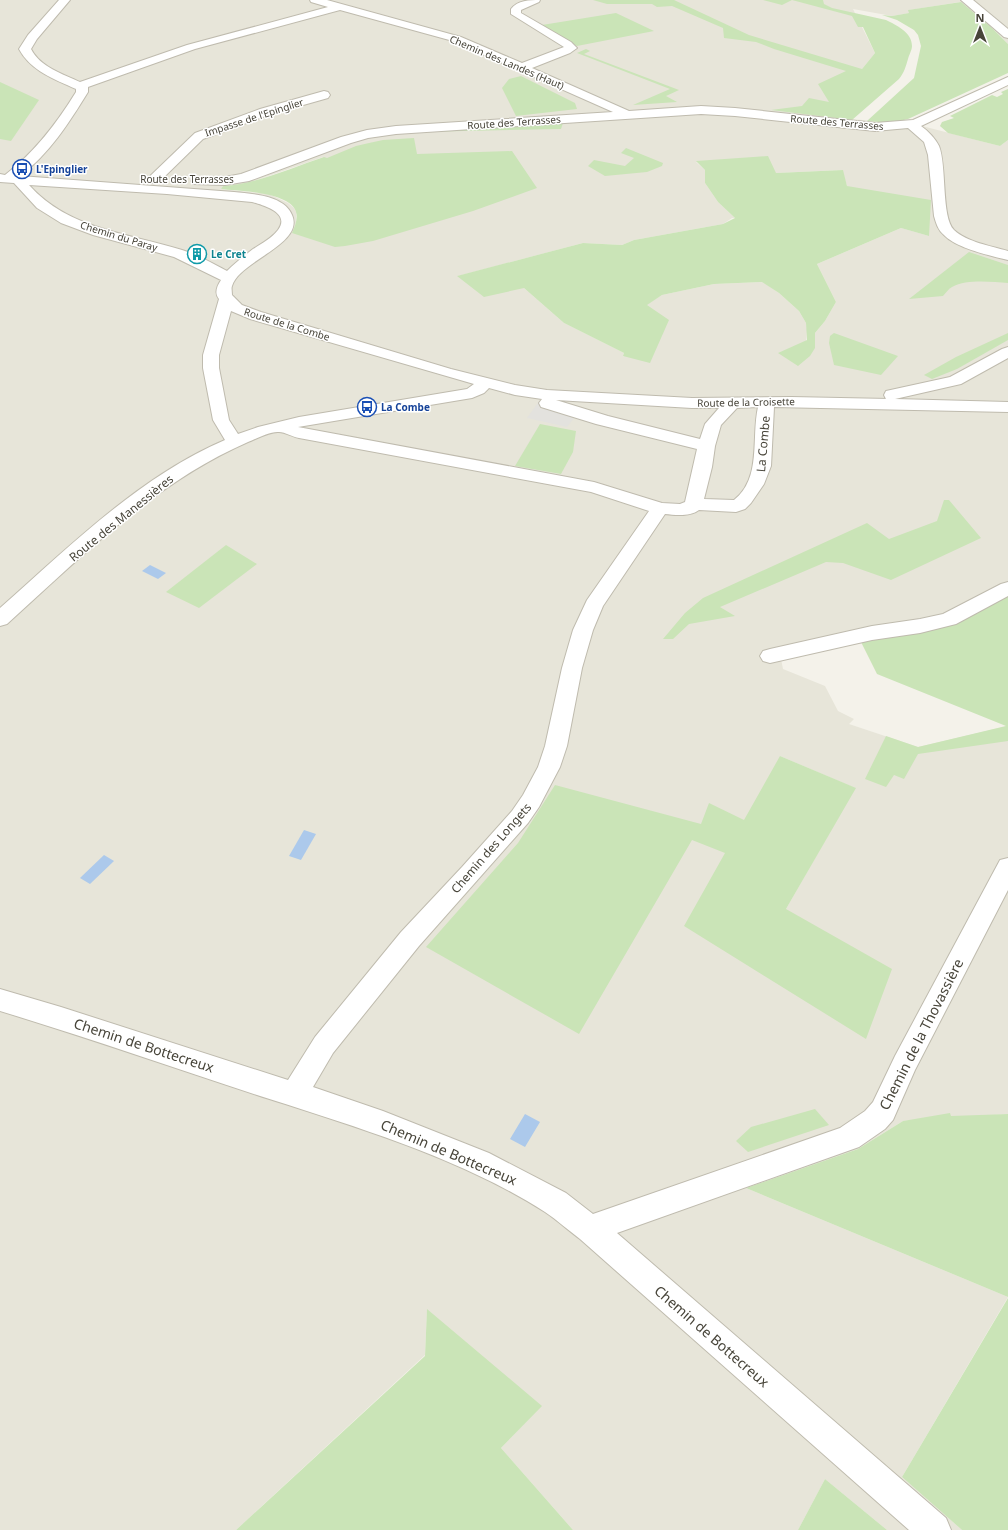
<svg xmlns="http://www.w3.org/2000/svg" width="1008" height="1530" font-family="'Noto Sans',sans-serif">
  <rect width="100%" height="100%" fill="#f4f2ea"/>
  <path fill="#e7e5d9" fill-rule="evenodd" d="M0,0H1008V44L991,27L960,2L909,10L910,13L892,16L853,9L875,53L858,74L829,117L918,125L1000,146L1008,140V595L860,640L781,659L783,669L825,686L838,711L854,719L849,724L918,747L1008,726V1114L903,1121L858,1149L746,1188L1008,1297L902,1477L962,1530H887L825,1479L798,1530H573L501,1448L541,1406L427,1310L425,1355L236,1530H0ZM323,157L292,233L296,222V212L294,208L288,203L269,194L221,189L223,186L238,185L251,182ZM696,162L776,173L842,170L847,186L929,236L901,228L817,264L836,302L825,321L806,344L807,330L806,323L799,311L779,293L763,282L714,284L662,295L646,305L623,357L624,353L564,323L524,288L458,276L583,243L622,245L634,240L723,224L732,218H735L718,202L705,183V170ZM780,756L855,788L786,909Z"/>
  <g fill="#cae4b7">
    <path d="M593,0H674L749,35L862,69L875,53L863,27H858L852,16L792,0L782,5L763,0H823L824,4L832,8L886,20C896,25 912,32 912,46C912,50 909,55 908,59C906,66 904,73 899,79L852,120L771,110L802,106L809,98L829,102L818,84L846,71L774,49L756,42L724,38L723,28L672,6L657,7L652,4H607Z"/>
    <path d="M961,2L991,27L1008,44V73L908,119L891,123L867,121L914,78L921,46L918,35L914,30L897,20L882,15L892,16L909,13L908,10Z"/>
    <path d="M616,13L654,31L577,46L542,25Z"/>
    <path d="M586,49L590,51L584,54L679,90L666,96L677,102L633,105L670,89L577,53Z"/>
    <path d="M521,76L575,103L577,109L516,116L502,88L509,79Z"/>
    <path d="M0,82L39,100L11,141L0,139Z"/>
    <path d="M1008,89V140L1000,146L948,133L940,126L942,122L954,118L950,116L992,95L997,97L1003,94L1001,92Z"/>
    <path d="M563,123L561,129L418,132Z"/>
    <path d="M414,138L417,154L512,151L537,188L473,211L373,241L345,246L335,247L292,233C295,226 298,219 296,212C291,192 238,191 221,189L223,186C257,184 291,168 324,157L327,158L356,146L369,143L383,140Z"/>
    <path d="M626,148L663,163L662,166L647,172L605,176L588,166L594,160L625,166L634,158L621,153Z"/>
    <path d="M768,156L776,173L843,170L847,186L931,200L929,236L901,228L817,264L836,302L825,321L815,333V348L810,356L798,366L778,353L807,340L806,323L799,311L779,293L762,282L714,284L662,295L647,305L669,320L650,363L623,356L624,353L564,323L524,288L484,297L457,276L583,243L622,245L634,240L723,224L735,218L718,202L705,183V170L696,161Z"/>
    <path d="M969,252L1008,265V283C991,282 967,279 952,287C948,289 946,293 943,296L909,299Z"/>
    <path d="M834,333L898,356L881,375L834,365L829,343L830,336Z"/>
    <path d="M1008,333V340L957,369L932,379L924,375L956,357Z"/>
    <path d="M540,424L576,431L573,452L561,474L515,466Z"/>
    <path d="M944,500H949L981,538L891,580L843,563L826,562L720,607L735,616L689,624L673,639H663L685,613L703,598L867,523L889,539L937,521Z"/>
    <path d="M226,545L257,564L199,608L166,592Z"/>
    <path d="M1008,595V741L918,754L904,779L894,775L886,787L865,779L886,736L918,747L1006,726L877,674L860,640Z"/>
    <path d="M780,756L856,788L786,909L892,969L866,1039L684,926L725,853L692,840L579,1034L426,947L518,843L555,785L701,824L709,803L744,820Z"/>
    <path d="M815,1109L829,1125L748,1152L736,1141L751,1127Z"/>
    <path d="M950,1113L951,1116L1008,1114V1297L746,1188L858,1149L903,1121Z"/>
    <path d="M1008,1298V1530H962L902,1477Z"/>
    <path d="M427,1309L542,1406L501,1448L573,1530H236L425,1356Z"/>
    <path d="M825,1479L887,1530H798Z"/>
  </g>
  <path fill="#e3e2de" d="M540,400L575,412L571,417L574,418L567,427L527,418Z"/>
  <g fill="#acc9eb">
    <path d="M150,565L166,573L158,579L142,571Z"/>
    <path d="M304,830L316,834L301,860L289,856Z"/>
    <path d="M104,855L114,861L90,884L80,878Z"/>
    <path d="M525,1114L540,1122L525,1147L510,1139Z"/>
  </g>
  <g fill="none" stroke-linecap="round" stroke-linejoin="round">
    <defs>
      <g id="minor">
        <path d="M59,0H70L37,39L31,49C40,67 63,74 80,82L187,45L328,7L311,2L310,0H327L461,37L522,63L564,47L511,14V9C518,0 529,0 540,0L539,2L521,10V13L571,42L577,48L570,53L532,68L629,111L701,106L735,108L875,123L913,120L1008,77V85L921,126C928,131 935,138 939,146C947,166 941,217 954,230C967,242 991,246 1008,251V260C991,256 956,248 944,235C938,230 936,223 934,216L928,155L924,142L908,128L875,131L735,116L701,114L396,134L368,138L351,143L249,181L225,185L193,184L191,181L193,178L225,177L241,174L341,137L367,130L396,126L613,112L453,41L340,10L195,49L88,87V92C69,123 49,154 20,176L234,192C252,194 284,195 292,215C305,244 239,261 232,286C231,288 232,292 232,295L242,305L261,312L451,369L515,385L547,390L692,398L791,397L889,399H886L884,395L886,391L950,377L1002,349L1008,347V358L961,384L895,399L1008,402V412L774,407L771,466L764,484L751,503L745,509L736,512L699,510C690,517 675,515 665,514L603,606L593,630L582,668L567,746L560,767L539,807L528,823L419,946L333,1053L313,1087L383,1111L489,1153L566,1193L593,1214L840,1128L865,1111L873,1102L895,1056L1000,860L1008,858V890L915,1070L893,1120L885,1129L859,1147L617,1233L946,1518L951,1530H909L580,1239C568,1230 557,1220 545,1212C459,1157 353,1126 257,1095C171,1067 86,1037 0,1011V989L61,1007L288,1080L315,1037L401,932L462,867L512,811L523,795L538,767L545,746L562,668L573,630L587,600L649,511L591,492L299,438C293,437 285,432 279,432C270,431 256,439 248,442C154,483 81,557 7,624L0,626V608C68,548 140,476 225,440L213,420L203,368V355L219,299C214,293 217,286 221,280L174,257L93,235L61,223L37,208L14,183L0,182V174L5,175C35,152 57,123 76,92V89C54,79 31,71 19,49L28,35ZM29,185L167,194L252,202C263,205 291,213 278,230C272,238 261,244 253,249C244,256 235,263 227,271C212,263 198,255 182,250C128,233 69,230 29,185ZM231,311L250,319L474,384L467,389L299,417L258,427L238,434L229,420L219,368V355ZM489,388L515,395L542,399L539,403L541,407L596,424L697,449L685,502L680,504L662,503L594,482L298,427L472,398L484,393ZM556,400L692,408H719L705,424L700,439L608,416ZM758,407C751,438 762,478 734,500L704,499L712,467L715,446L721,425L737,408Z"/>
        <path d="M961,0H973L1008,29V38L1004,37Z"/>
        <path d="M324,91L328,92L330,95L328,98L268,115L203,139L158,183H148L146,180L195,133L260,109Z"/>
        <path d="M1008,582V596L956,624L920,633L872,640L770,663L763,661L760,656L763,651L770,649L872,626L920,619L943,614L1001,584Z"/>
      </g>
    </defs>
    <use href="#minor" stroke="#bfbbae" stroke-width="2"/>
    <use href="#minor" fill="#fff" fill-rule="evenodd"/>
  </g>
  <defs>
    <symbol id="bus-ring" viewBox="-11 -11 22 22"><circle r="9.5" fill="#fff" stroke="#1a4fb4" stroke-width="1.5"/><path d="M-5-6H5V4H4V6H2V4H-2V6H-4V4H-5ZM-3.5-4V0h7V-4ZM-3.5 1.2v1.5H-2V1.2ZM2 1.2v1.5H3.5V1.2Z" fill="#1a4fb4"/></symbol>
    <symbol id="building-ring" viewBox="-11 -11 22 22"><circle r="9.5" fill="#fff" stroke="#0f9aa8" stroke-width="1.5"/><path d="M-4-6H4V6H1V3H-1V6H-4ZM-2.5-4.3h1.7v1.8h-1.7ZM.8-4.3h1.7v1.8H.8ZM-2.5-1h1.7V.8h-1.7ZM.8-1h1.7V.8H.8Z" fill="#0f9aa8"/></symbol>
  </defs>
  <g fill-rule="evenodd">
    <use href="#bus-ring" x="11" y="158" width="22" height="22"/>
    <use href="#building-ring" x="186" y="243" width="22" height="22"/>
    <use href="#bus-ring" x="356" y="396" width="22" height="22"/>
  </g>
  <g text-anchor="middle" dominant-baseline="central" stroke-width="3" stroke-linejoin="round" paint-order="stroke">
    <g font-size="10" fill="#474439" stroke="#fff">
      <text transform="translate(507 62) rotate(23)">Chemin des Landes (Haut)</text>
      <text transform="translate(254 117) rotate(-18)">Impasse de l'Epinglier</text>
      <text transform="translate(514 122) rotate(-4)">Route des Terrasses</text>
      <text transform="translate(837 122) rotate(5)">Route des Terrasses</text>
      <text x="187" y="179">Route des Terrasses</text>
      <text transform="translate(119 236) rotate(17)">Chemin du Paray</text>
      <text transform="translate(287 324) rotate(17)">Route de la Combe</text>
      <text transform="translate(746 402) rotate(-1)">Route de la Croisette</text>
    </g>
    <g font-size="10" font-weight="bold" fill="#164399" stroke="#fff" text-anchor="start">
      <text x="36" y="169">L'Epinglier</text>
      <text x="381" y="407">La Combe</text>
    </g>
    <g font-size="10" font-weight="bold" fill="#0d838f" stroke="#fff" text-anchor="start">
      <text x="211" y="254">Le Cret</text>
    </g>
    <g font-size="12" fill="#474439" stroke="#fff">
      <text transform="translate(763 444) rotate(-85)">La Combe</text>
      <text transform="translate(121 518) rotate(-39)">Route des Manessières</text>
      <text transform="translate(491 848) rotate(-49)">Chemin des Longets</text>
    </g>
    <g font-size="14" fill="#474439" stroke="#fff">
      <text transform="translate(921 1034) rotate(-63)">Chemin de la Thovassière</text>
      <text transform="translate(144 1045) rotate(18)">Chemin de Bottecreux</text>
      <text transform="translate(449 1152) rotate(23)">Chemin de Bottecreux</text>
      <text transform="translate(712 1336) rotate(41)">Chemin de Bottecreux</text>
    </g>
  </g>
  <g transform="translate(980 28)" stroke="#ffffff" stroke-width="3" paint-order="stroke">
  <path d="M0-3L7 15L0 10L-7 15Z" fill="#474439"/>
  <text y="-6" font-size="11" font-weight="bold" text-anchor="middle" fill="#474439">N</text>
  </g>
</svg>
